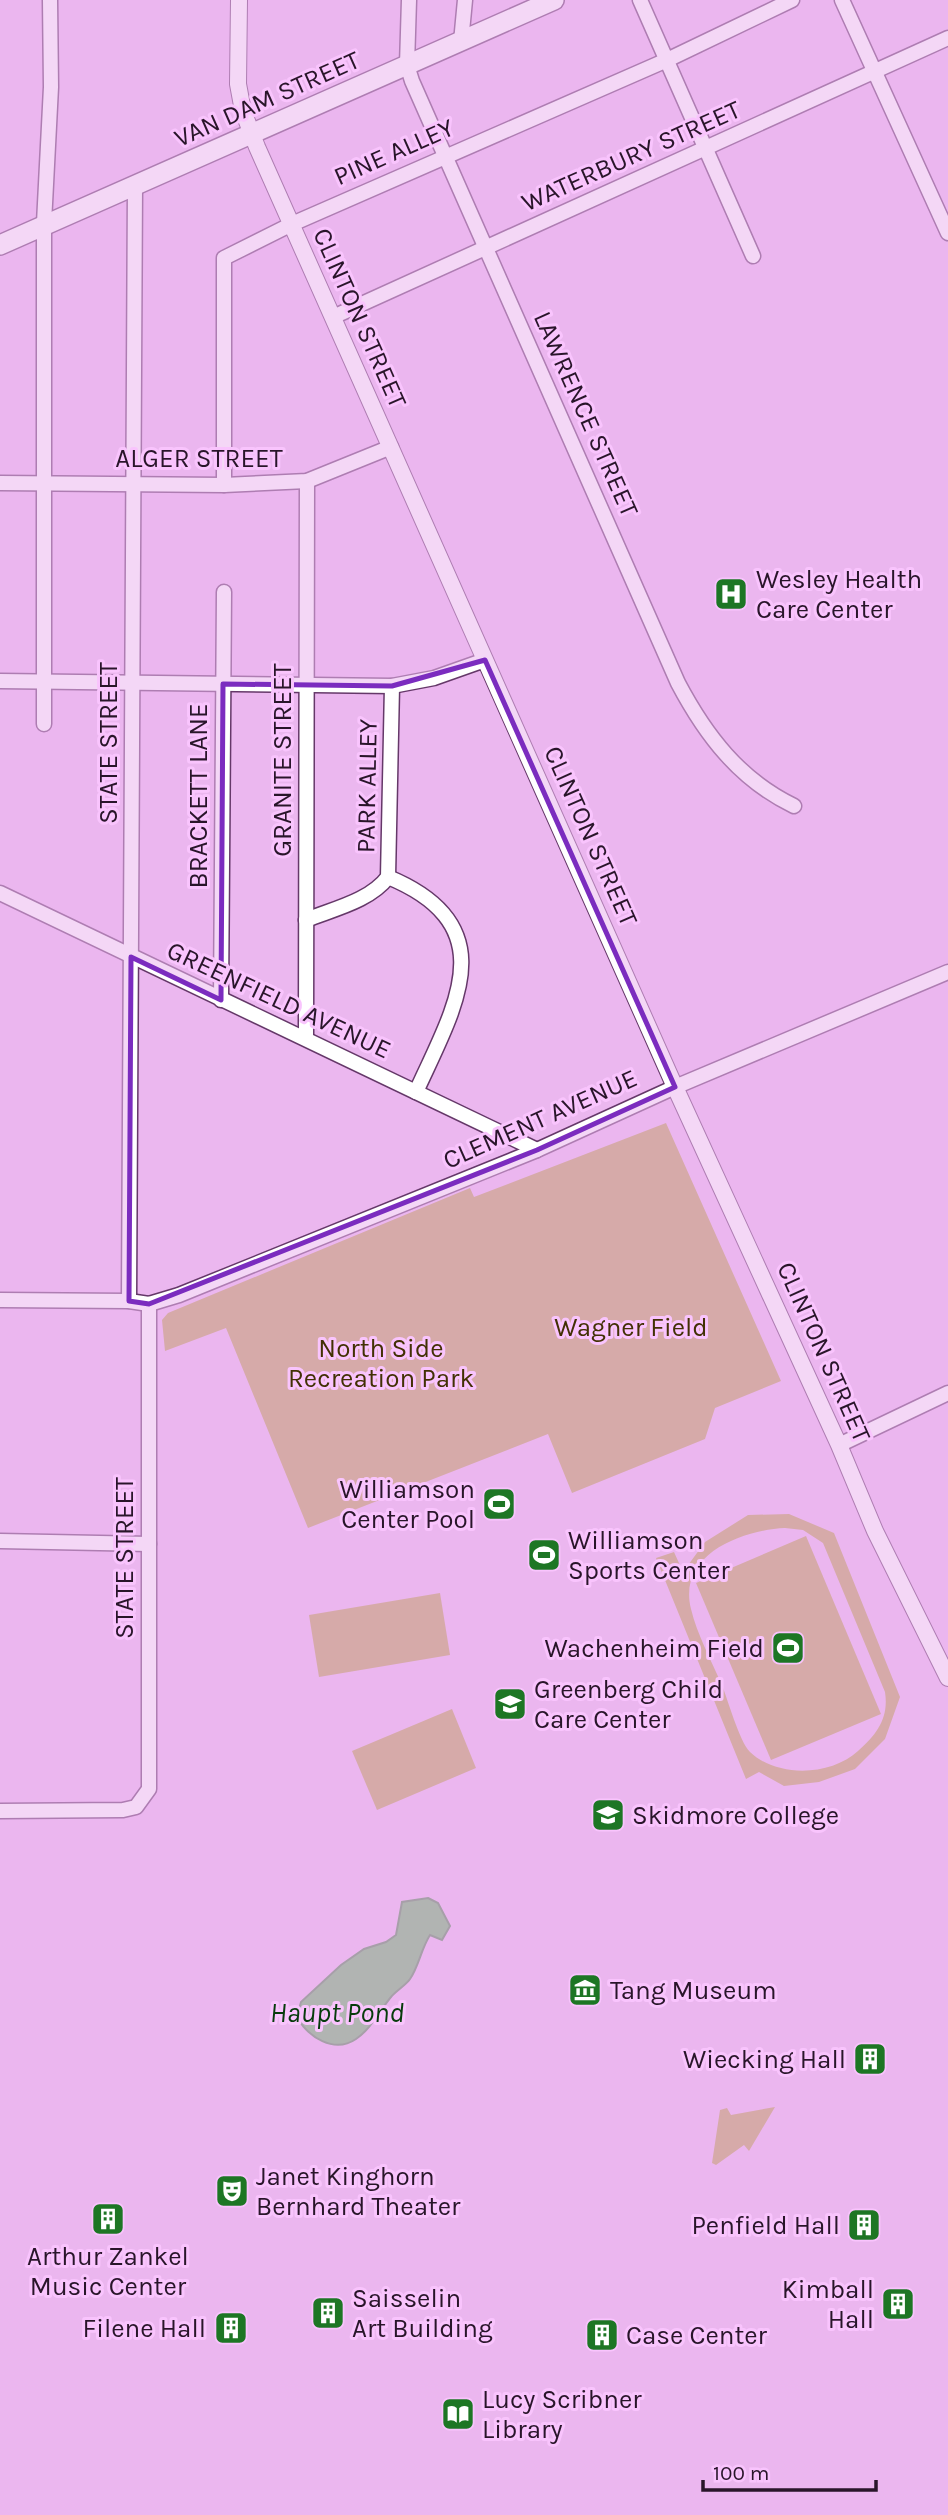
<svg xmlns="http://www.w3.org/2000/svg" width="948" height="2515" font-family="Karla,sans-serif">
  <rect width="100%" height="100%" fill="#ebb7ef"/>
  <g fill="#bd9b56" fill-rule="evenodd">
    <path d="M666,1123L781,1381L715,1408L705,1439L572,1493L548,1434L308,1528L226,1328L165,1351L162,1320L168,1313L470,1188L474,1197Z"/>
    <path d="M789,1514L834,1533L900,1697L885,1739L855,1769L819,1782L784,1786L759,1772L746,1779L656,1558L674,1552L683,1572L705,1542L748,1515ZM785,1528L803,1530L823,1543L885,1692C889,1718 877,1734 858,1751C831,1776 777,1778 750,1752C739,1741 728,1699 721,1683C711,1660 697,1634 691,1609C677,1554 743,1530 785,1528Z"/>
    <path d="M806,1536L881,1714L771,1760L696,1583Z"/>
    <path d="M440,1593L450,1655L319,1677L309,1615Z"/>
    <path d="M452,1709L476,1768L377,1810L352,1751Z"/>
    <path d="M775,2107L749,2151L744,2145L716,2165L712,2163L720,2110L727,2108L731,2115Z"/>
  </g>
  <path fill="#6ab269" stroke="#568356" stroke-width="2" d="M428,1898L438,1903L450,1926L442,1940L430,1935C421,1949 419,1966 410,1979C406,1985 396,1991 391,1997C380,2010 371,2029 356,2039C334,2054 308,2037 297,2017L301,2002L341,1965L364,1949L386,1942L396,1935L402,1902Z"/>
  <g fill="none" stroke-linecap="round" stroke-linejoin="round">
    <defs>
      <g id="minor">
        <path d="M409,0L407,65L412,81L678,683C706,736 740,780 794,806"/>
        <path d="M640,0L753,256"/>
        <path d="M842,0L948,233"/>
        <path d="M461,42L465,0"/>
        <path d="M333,317L948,38"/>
        <path d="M0,483L224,485L307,481L391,447"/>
        <path d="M224,485V258L292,224L667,60L792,0"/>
        <path d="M0,681L392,686L434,678L485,660"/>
        <path d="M44,724V223L51,87L50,0"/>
        <path d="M388,877C507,926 454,1008 416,1092"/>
        <path d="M0,893L537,1150"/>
        <path d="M306,920C333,909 370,901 388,877L392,686"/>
        <path d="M221,1000L224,592"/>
        <path d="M306,1038L307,481"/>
        <path d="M0,1300L129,1301L149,1304L179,1295L537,1150L675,1087L948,972"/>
        <path d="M129,1301L135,185"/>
        <path d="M839,1445L948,1393"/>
        <path d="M0,1541L149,1544"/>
        <path d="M0,1811L123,1810L136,1807L149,1789V1304"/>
      </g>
      <path id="tertiary" d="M239,0L238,84L243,111L257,147L675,1087L839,1445L875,1531L948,1678"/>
      <path id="secondary" d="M0,245L554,0"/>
    </defs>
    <use href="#minor" stroke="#653869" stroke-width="17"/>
    <use href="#tertiary" stroke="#653869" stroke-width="18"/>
    <use href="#secondary" stroke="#653869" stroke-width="22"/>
    <use href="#minor" stroke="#fff" stroke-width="14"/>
    <use href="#tertiary" stroke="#fff" stroke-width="16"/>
    <use href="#secondary" stroke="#fff" stroke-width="19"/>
  </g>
  <path d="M0 0H948V2515H0ZM485,660L675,1087L537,1150L149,1304L129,1301L131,957L221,1000L223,684L392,686Z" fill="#ebb7ef" fill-opacity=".55" fill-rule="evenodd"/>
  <path fill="none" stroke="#7b2cbf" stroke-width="5" stroke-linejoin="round" d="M485,660L675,1087L537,1150L149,1304L129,1301L131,957L221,1000L223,684L392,686Z"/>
  <defs>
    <symbol id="hospital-square" viewBox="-11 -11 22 22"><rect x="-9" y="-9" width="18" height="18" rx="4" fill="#1d7624" stroke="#f9c4fd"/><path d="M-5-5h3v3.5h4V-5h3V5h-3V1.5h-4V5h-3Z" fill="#fff"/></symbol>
    <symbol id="stadium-square" viewBox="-11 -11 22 22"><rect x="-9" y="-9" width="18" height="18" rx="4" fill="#1d7624" stroke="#f9c4fd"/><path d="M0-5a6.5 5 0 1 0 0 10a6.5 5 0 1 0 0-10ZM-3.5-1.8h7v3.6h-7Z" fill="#fff"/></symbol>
    <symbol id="school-square" viewBox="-11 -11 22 22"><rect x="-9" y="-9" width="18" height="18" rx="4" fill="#1d7624" stroke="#f9c4fd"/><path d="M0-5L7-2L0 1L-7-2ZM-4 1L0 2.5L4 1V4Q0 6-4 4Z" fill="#fff"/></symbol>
    <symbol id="university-square" viewBox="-11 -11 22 22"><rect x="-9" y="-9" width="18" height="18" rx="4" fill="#1d7624" stroke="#f9c4fd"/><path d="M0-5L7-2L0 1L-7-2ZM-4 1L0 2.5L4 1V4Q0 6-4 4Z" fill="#fff"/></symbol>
    <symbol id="museum-square" viewBox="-11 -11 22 22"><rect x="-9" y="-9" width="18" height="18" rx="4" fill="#1d7624" stroke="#f9c4fd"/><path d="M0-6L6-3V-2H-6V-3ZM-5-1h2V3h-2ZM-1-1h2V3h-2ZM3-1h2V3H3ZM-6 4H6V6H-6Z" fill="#fff"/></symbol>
    <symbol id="building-square" viewBox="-11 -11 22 22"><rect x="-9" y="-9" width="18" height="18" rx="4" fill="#1d7624" stroke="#f9c4fd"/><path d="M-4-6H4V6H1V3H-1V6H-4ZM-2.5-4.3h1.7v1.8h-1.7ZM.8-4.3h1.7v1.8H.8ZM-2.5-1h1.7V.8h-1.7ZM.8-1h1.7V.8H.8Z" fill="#fff"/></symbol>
    <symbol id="theatre-square" viewBox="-11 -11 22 22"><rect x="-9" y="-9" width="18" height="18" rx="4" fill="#1d7624" stroke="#f9c4fd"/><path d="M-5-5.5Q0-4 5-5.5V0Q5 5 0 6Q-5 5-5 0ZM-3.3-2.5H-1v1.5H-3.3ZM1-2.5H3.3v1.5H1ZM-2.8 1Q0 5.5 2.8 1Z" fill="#fff"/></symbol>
    <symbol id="library-square" viewBox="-11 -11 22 22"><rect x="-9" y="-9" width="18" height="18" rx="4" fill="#1d7624" stroke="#f9c4fd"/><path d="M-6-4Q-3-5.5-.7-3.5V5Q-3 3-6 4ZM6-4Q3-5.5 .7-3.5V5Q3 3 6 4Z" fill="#fff"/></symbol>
  </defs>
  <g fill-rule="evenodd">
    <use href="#hospital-square" x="712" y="575" width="38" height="38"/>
    <use href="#stadium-square" x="480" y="1485" width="38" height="38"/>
    <use href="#stadium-square" x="525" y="1536" width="38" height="38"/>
    <use href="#stadium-square" x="769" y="1629" width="38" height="38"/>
    <use href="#school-square" x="491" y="1685" width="38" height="38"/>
    <use href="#university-square" x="589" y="1796" width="38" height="38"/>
    <use href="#museum-square" x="566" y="1971" width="38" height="38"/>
    <use href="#building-square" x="851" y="2040" width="38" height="38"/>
    <use href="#theatre-square" x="213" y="2172" width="38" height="38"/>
    <use href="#building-square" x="89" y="2200" width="38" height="38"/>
    <use href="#building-square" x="845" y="2206" width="38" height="38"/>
    <use href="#building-square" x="879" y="2285" width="38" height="38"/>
    <use href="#building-square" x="309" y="2294" width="38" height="38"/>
    <use href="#building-square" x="212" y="2309" width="38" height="38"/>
    <use href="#building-square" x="583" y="2316" width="38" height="38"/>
    <use href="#library-square" x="439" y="2395" width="38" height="38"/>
  </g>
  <g text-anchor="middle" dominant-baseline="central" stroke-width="6" stroke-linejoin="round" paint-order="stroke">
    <g font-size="26" fill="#29152a" stroke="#f9c4fd">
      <text transform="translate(267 99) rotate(-24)">VAN DAM STREET</text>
      <text transform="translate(394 152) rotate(-24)">PINE ALLEY</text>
      <text transform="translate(631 156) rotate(-24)">WATERBURY STREET</text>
      <text transform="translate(360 318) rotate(66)">CLINTON STREET</text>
      <text transform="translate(586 414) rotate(66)">LAWRENCE STREET</text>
      <text x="199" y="458">ALGER STREET</text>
      <text transform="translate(108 743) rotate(-90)">STATE STREET</text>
      <text transform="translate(282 760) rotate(-90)">GRANITE STREET</text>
      <text transform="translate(367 786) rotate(-89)">PARK ALLEY</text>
      <text transform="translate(198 796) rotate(-90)">BRACKETT LANE</text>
      <text transform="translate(591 836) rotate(66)">CLINTON STREET</text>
      <text transform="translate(279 1000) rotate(25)">GREENFIELD AVENUE</text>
      <text transform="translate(540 1119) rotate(-24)">CLEMENT AVENUE</text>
      <text transform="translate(824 1352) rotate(66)">CLINTON STREET</text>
      <text transform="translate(124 1558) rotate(-90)">STATE STREET</text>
    </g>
    <g font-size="26" fill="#29152a" stroke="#f9c4fd" text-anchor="start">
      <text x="756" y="579">Wesley Health<tspan x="756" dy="30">Care Center</tspan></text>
      <text x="475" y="1489" text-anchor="end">Williamson<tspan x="475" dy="30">Center Pool</tspan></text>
      <text x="568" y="1540">Williamson<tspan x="568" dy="30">Sports Center</tspan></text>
      <text x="764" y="1648" text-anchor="end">Wachenheim Field</text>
      <text x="534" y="1689">Greenberg Child<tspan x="534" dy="30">Care Center</tspan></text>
      <text x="632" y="1815">Skidmore College</text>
      <text x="610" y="1990">Tang Museum</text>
      <text x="846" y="2059" text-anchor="end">Wiecking Hall</text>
      <text x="256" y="2176">Janet Kinghorn<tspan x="256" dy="30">Bernhard Theater</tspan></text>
      <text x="840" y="2225" text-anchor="end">Penfield Hall</text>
      <text x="108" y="2256" text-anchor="middle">Arthur Zankel<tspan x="108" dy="30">Music Center</tspan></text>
      <text x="874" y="2289" text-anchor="end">Kimball<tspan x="874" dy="30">Hall</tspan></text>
      <text x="352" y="2298">Saisselin<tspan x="352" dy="30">Art Building</tspan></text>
      <text x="206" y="2328" text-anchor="end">Filene Hall</text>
      <text x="626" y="2335">Case Center</text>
      <text x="482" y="2399">Lucy Scribner<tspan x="482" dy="30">Library</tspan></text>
    </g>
    <g font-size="26" fill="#423004" stroke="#f9c4fd">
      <text x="631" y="1327">Wagner Field</text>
      <text x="381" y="1348">North Side<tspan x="381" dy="30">Recreation Park</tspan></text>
    </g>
    <g font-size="28" font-style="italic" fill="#073c0c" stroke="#f9c4fd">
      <text x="337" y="2012">Haupt Pond</text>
    </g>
  </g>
  <path d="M703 2480v10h173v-10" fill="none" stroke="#29152a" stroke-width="3.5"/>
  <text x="713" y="2480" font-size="21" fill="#29152a" stroke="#f9c4fd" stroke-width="5" paint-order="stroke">100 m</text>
</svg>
